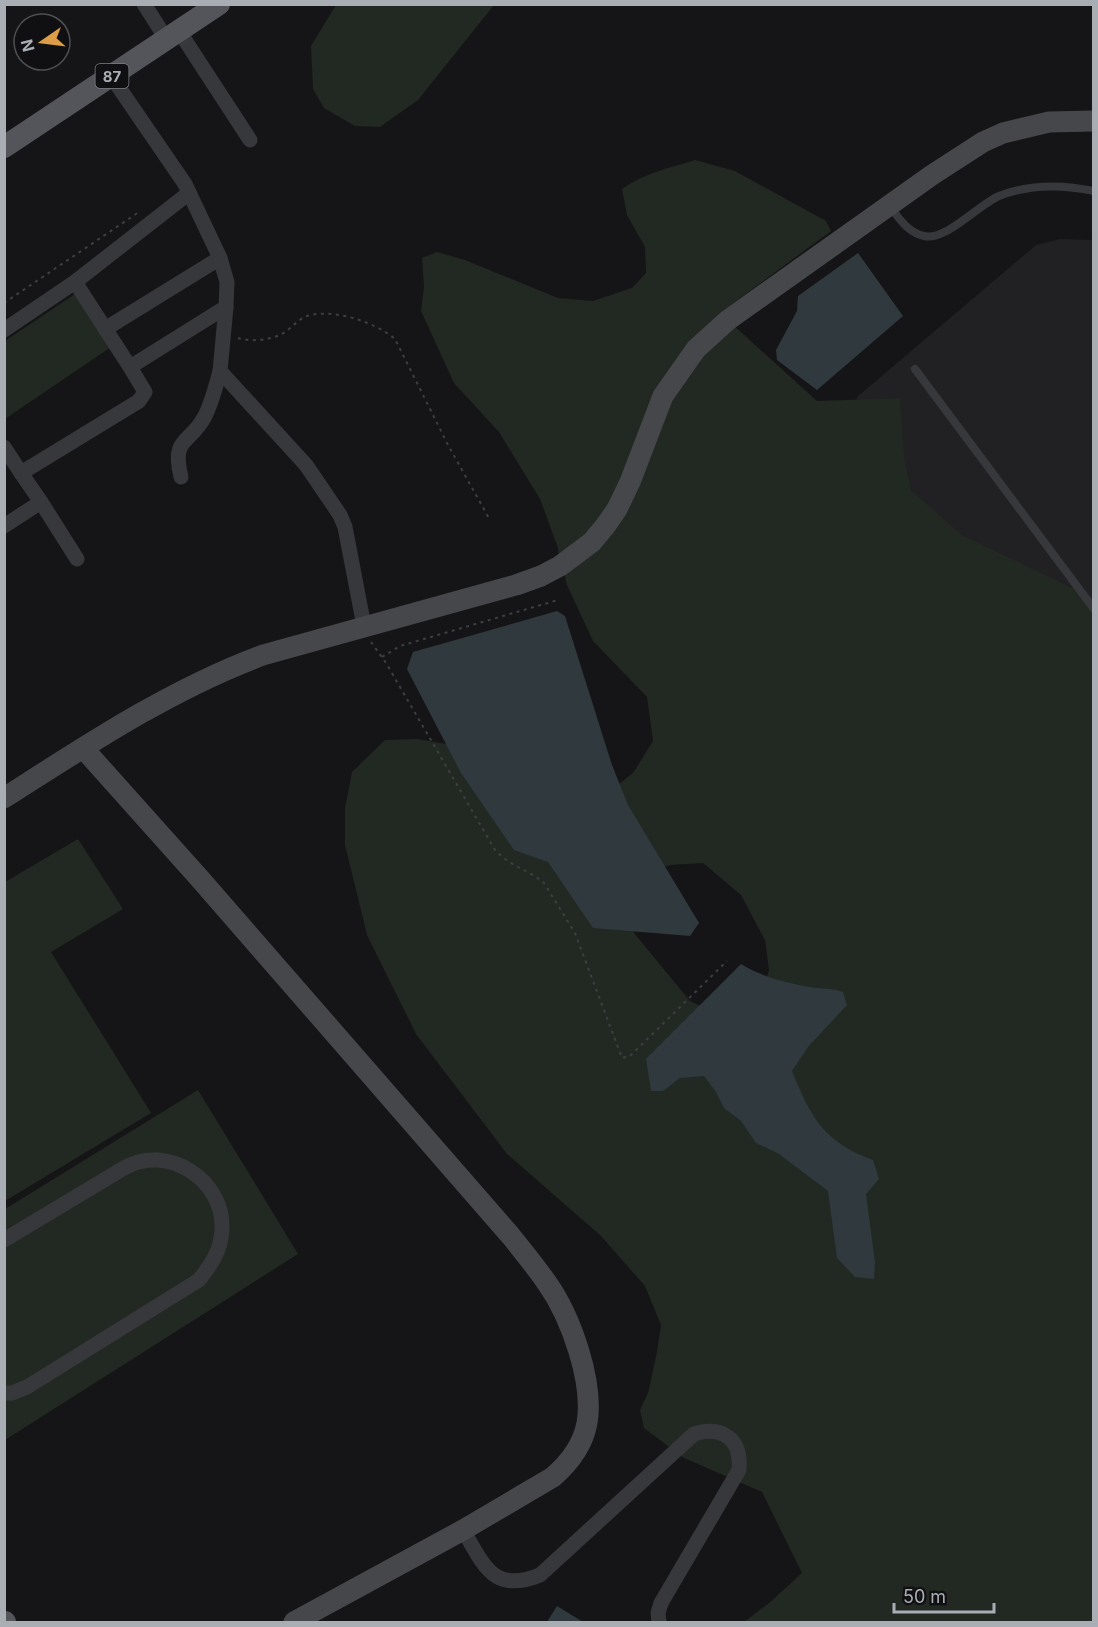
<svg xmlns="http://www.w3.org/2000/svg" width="1098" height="1627" font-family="Inter,sans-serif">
  <rect width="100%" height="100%" fill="#151517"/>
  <path fill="#212123" d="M1060,239L1093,240V675L963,665L860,430L857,397L1036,245Z"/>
  <g fill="#222822" fill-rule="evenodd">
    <path d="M336,5V4L494,5L418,100L380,127L355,126L324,108L313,89L311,46Z"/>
    <path d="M695,160L735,171L826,221L831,231L720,313L817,401L900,398L904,456L911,490L962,535L1093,598V1622H744L769,1603L802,1573L762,1492L684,1458L644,1428L640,1410L648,1393L657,1352L661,1325L645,1286L601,1236L507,1154L416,1034L367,935L345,845V808L352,772L385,740L417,739L470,748L604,796L633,773L653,741L647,697L593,641L567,585L557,545L540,499L499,432L454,383L421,311L424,287L422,258L437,252L465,260L558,298L593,301L632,288L646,273L645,247L627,215L622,189C644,173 669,168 695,160ZM703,863L741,895L765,940L769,970L764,987L714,1012L690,1001L634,933L632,913L650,872L670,865Z"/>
    <path d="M75,294L111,347L5,419V341Z"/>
    <path d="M78,839L123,909L51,952L151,1113L5,1201V882Z"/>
    <path d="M198,1090L298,1254L5,1440V1209Z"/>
  </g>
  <g fill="#30393e">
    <path d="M858,253L903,316L817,390L777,360L776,350L797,311L798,296Z"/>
    <path d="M557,611L565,616L612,765L628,805L699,923L690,936L593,928L548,862L514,850L461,773L407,669L413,652Z"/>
    <path d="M741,964C762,977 786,983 810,987C821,989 832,988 843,992L847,1005L808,1047L792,1071C811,1118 824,1142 873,1160L879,1179L866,1194L875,1262L874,1279L855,1277L837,1258L828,1191L779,1154L756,1143L741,1121L724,1108L716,1092L704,1076L680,1078L663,1091H651L646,1059Z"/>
    <path d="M557,1606L583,1622H547Z"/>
  </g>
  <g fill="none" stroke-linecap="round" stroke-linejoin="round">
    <g stroke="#3d3f42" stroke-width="2" stroke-dasharray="3 4.5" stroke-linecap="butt">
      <path d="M4,303L139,212"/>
      <path d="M238,338C251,342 268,340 280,335C290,330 297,320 307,316C333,308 375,322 395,339L448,445L490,520"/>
      <path d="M371,642L386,663L495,850C511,867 527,869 544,883L575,933L622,1058L630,1056L727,961"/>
      <path d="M382,657L400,646L558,600"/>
    </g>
    <g stroke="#37383b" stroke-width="8">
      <path d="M890,207C900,219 908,233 924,236C946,241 978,205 999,196C1030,184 1061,184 1094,191"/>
      <path d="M915,369L1094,609"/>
    </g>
    <g stroke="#37383b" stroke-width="15">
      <path d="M144,4L167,40"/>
      <path d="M179,31L250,140"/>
      <path d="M75,282L130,367"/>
      <path d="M226,307L220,371L306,465L340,515L345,527L364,626"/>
      <path d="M105,329L220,258"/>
      <path d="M4,330L75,282L189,193"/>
      <path d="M4,447L21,473"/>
      <path d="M181,477C171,436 190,445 205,416C212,402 216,386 220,371"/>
      <path d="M41,502L77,559"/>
      <path d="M4,526L41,502L21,473L139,401L145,392L130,367L226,307L227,282L220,258L185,184L111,76"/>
      <path d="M4,1240L124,1168C167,1143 225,1180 222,1230C221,1250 211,1265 199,1280L27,1387L12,1393H4"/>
      <path d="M463,1530C484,1565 493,1594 540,1575L694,1434C722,1425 742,1439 739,1470L661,1603L658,1613L659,1622"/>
    </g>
    <g stroke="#45474b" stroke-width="21">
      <path d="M83,748L201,880L510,1235C523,1251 536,1267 547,1283C571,1317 594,1382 587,1423C583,1445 569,1463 553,1477L463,1530L294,1622"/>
      <path d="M4,798C87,745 171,689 263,655L516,585L541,576L560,566L592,542L606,525L617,509L630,482L663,396L696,349L728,320L932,175L983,142L1003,133L1049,122L1094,121"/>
    </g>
    <g stroke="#53555a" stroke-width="22">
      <path d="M4,147L219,4"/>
      <path d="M4,1622H5"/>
    </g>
  </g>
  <g text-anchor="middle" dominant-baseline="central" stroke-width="6" stroke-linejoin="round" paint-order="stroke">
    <rect fill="#101012" stroke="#7b7f84" stroke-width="1.5" x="95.5" y="64" width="33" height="24" rx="4.5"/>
    <g font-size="15" font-weight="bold" fill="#a9aeb5">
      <text x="112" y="76">87</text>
    </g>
  </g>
  <rect width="1098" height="1627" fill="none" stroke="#a9aeb5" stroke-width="12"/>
  <g transform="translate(42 42) rotate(256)"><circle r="28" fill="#101012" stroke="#4d4f53" stroke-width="1.5"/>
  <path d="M0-4.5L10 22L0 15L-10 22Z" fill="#dc9c48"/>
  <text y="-9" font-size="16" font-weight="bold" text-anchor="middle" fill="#a9aeb5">N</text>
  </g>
  <path d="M894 1603v9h100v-9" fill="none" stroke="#a9aeb5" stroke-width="3"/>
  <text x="903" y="1603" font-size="18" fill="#a9aeb5" stroke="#101012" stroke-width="4.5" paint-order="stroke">50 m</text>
</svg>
